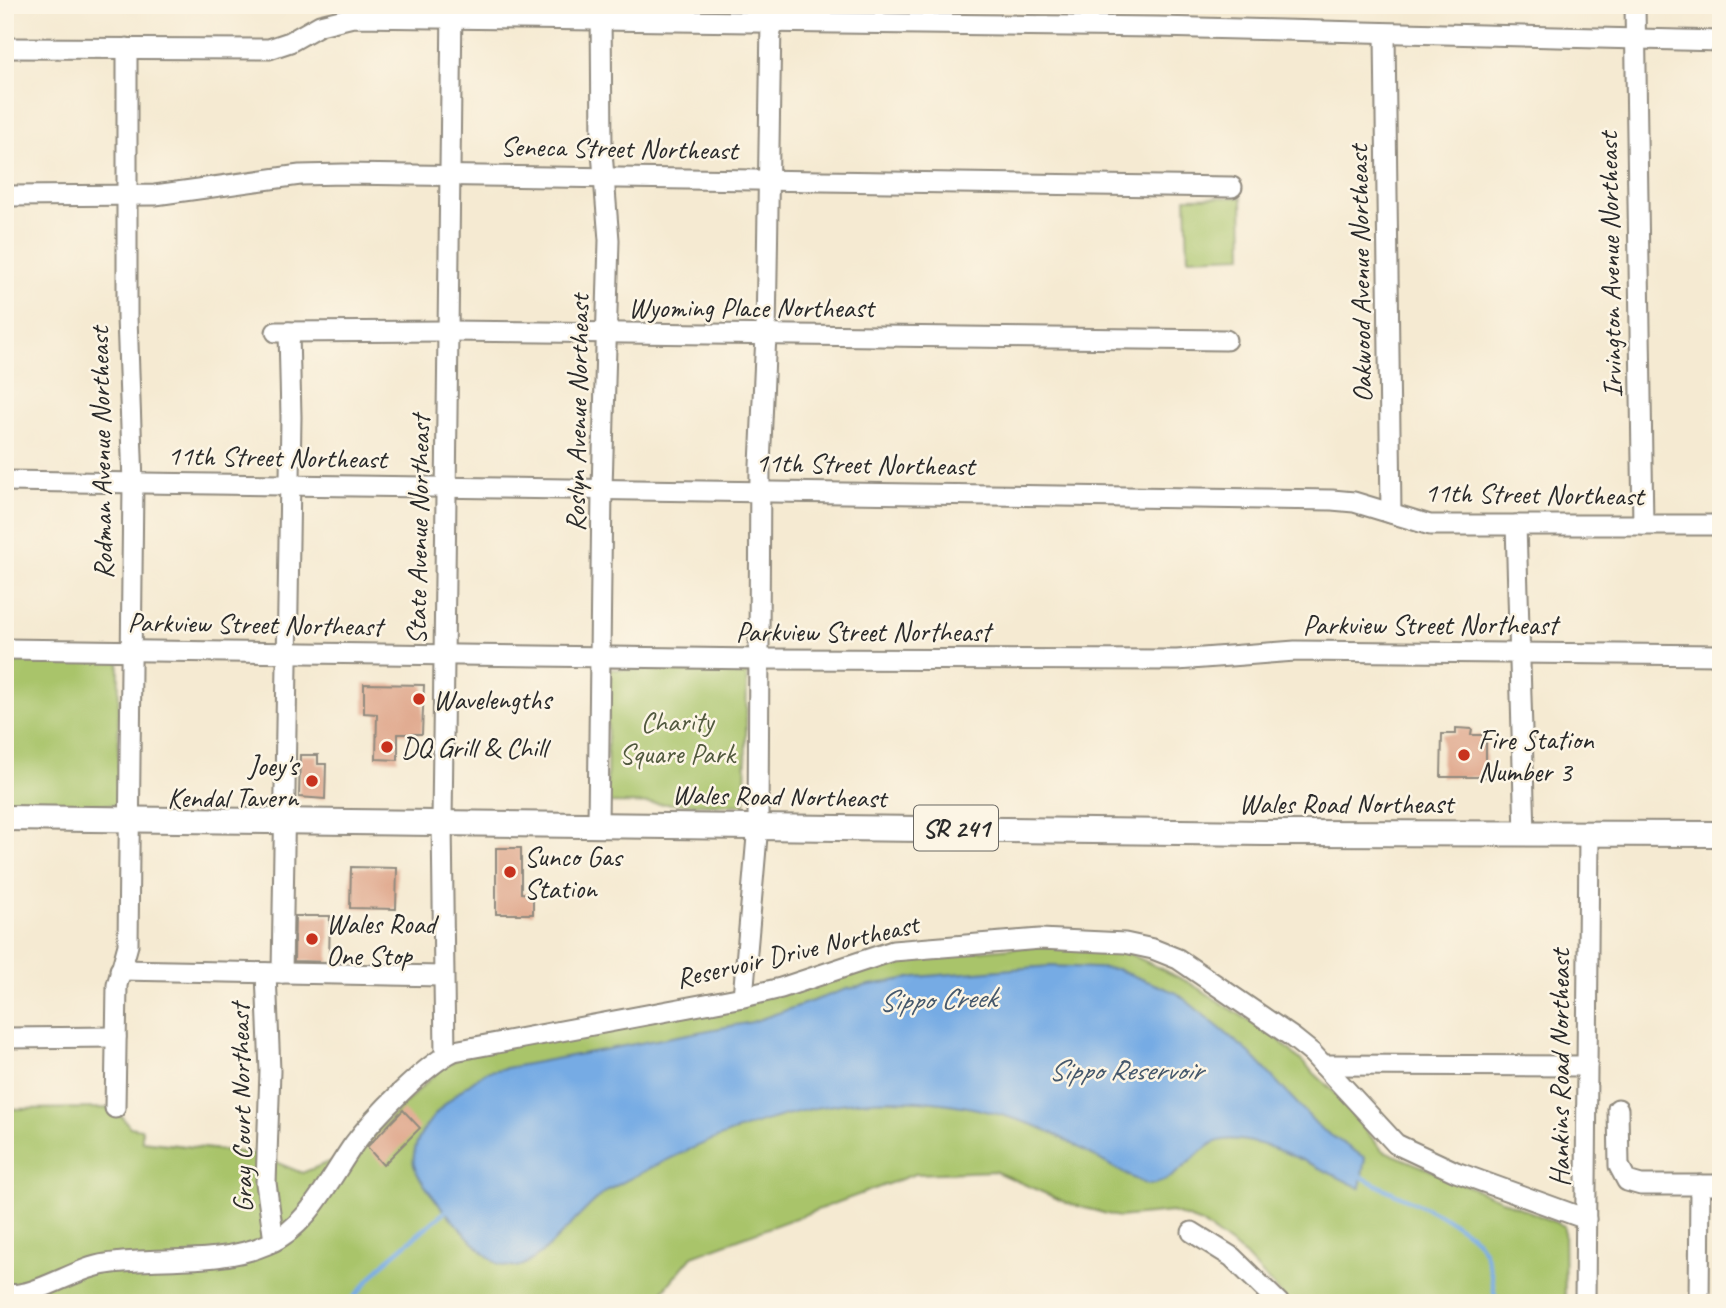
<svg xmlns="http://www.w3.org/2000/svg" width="1726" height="1308" font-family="Caveat,sans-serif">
  <rect width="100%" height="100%" fill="#fcf5e5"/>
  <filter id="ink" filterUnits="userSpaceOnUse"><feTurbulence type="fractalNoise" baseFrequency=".0143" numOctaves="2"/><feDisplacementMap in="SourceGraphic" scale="14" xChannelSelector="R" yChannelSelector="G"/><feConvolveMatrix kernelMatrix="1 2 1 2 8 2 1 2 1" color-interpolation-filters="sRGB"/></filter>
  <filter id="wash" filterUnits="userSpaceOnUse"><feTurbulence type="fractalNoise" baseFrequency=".00686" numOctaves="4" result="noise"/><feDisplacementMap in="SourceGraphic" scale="28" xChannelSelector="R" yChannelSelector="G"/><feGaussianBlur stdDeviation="1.57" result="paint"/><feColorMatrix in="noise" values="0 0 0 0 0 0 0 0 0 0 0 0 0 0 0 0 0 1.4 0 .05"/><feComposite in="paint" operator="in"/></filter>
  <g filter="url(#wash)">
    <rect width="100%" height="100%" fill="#f5ead2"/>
    <g fill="#a9c46b" stroke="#6a784b" stroke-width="2">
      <path d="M1242,197L1243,256L1188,258L1186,198Z"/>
      <path d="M5,659L119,660L118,805L5,803Z"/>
      <path d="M608,669L747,671L745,805L607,803Z"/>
      <path d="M1034,946L1118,948L1188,982L1277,1038L1332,1090L1382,1150L1564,1226L1565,1303H1289L1241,1252L1201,1223L1172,1212L1118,1217L1067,1203L994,1171L915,1174L692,1256L653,1303H5V1109L115,1108L130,1127L142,1129V1141L256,1154L302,1173L355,1152L437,1072L460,1057L887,959Z"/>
    </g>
    <path fill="#76abe4" stroke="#506b88" stroke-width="2" d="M1050,966L1117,969L1177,993L1250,1053L1320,1128L1365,1158L1360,1188C1327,1173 1243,1123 1210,1145C1188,1159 1176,1182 1148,1185C1109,1169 1075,1141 1036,1126C881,1069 752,1113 612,1188C585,1202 543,1265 515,1267C508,1267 500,1266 495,1262C476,1248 419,1186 414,1165C413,1161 414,1153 415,1149C423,1118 460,1090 485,1072L752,1022L847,989L916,977Z"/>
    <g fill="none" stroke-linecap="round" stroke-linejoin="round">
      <g stroke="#76abe4" stroke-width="4.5">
        <path d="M1357,1174C1392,1196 1449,1212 1477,1241C1490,1254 1493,1285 1496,1303"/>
        <path d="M349,1303L386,1261L447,1210"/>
      </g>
    </g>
    <g id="blocks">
      <g fill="#e0a98e">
        <path d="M364,684L424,685L422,734H398V760L376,759L377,714L364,713Z"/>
        <path d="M1456,728L1472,729L1471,735H1486V777H1441L1442,734H1456Z"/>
        <path d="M300,755H318V764H326L325,799L299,797Z"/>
        <path d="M496,848H521V893L533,894V914H496Z"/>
        <path d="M351,867L397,868L396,909L350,908Z"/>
        <path d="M295,916H330L329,962L294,961Z"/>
        <path d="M403,1110L420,1128L383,1165L367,1147Z"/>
      </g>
    </g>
  </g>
  <g filter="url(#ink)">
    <use href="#blocks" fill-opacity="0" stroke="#908a7e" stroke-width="2"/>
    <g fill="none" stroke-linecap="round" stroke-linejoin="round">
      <defs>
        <g id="minor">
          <path d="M1635,5L1643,525"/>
          <path d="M1385,35L1391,513"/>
          <path d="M5,48L269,49L290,42L320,25L353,17L1158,27L1721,41"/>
          <path d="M5,196L155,195L300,175L343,174L1232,187"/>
          <path d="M276,332L449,331L1226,340"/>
          <path d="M5,481L1332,500L1354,502L1430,525H1721"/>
          <path d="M1516,525L1525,834"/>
          <path d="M5,649L758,659L1177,660L1295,651L1721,655"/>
          <path d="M598,823L602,489L609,240L602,152L601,5"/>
          <path d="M120,970L442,976"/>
          <path d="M266,973L270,1071L266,1183L274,1241"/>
          <path d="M282,973L291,417L289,332"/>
          <path d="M743,997L758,825L760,465L766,334L771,22"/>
          <path d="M5,1038L116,1037"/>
          <path d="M445,1055L442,822L452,6"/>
          <path d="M1323,1065L1587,1066"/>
          <path d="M115,1108L117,985L128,945L133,483L127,317V48"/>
          <path d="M1618,1109L1619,1166L1627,1181L1641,1185H1721"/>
          <path d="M1192,1232L1232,1257L1279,1303"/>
          <path d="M5,1294C34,1299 74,1268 106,1264C159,1256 218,1266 268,1244C308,1227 330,1178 354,1144C374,1117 425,1065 454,1051L743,997L781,988L893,951L1040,939L1125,943L1153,949L1178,959L1292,1037L1312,1053L1396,1144L1456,1172L1586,1219"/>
          <path d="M1585,1303L1589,834"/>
          <path d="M1699,1303L1700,1185"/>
        </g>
        <path id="major" d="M5,818L1264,833L1721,834"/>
      </defs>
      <use href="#minor" stroke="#908a7e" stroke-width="23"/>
      <use href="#major" stroke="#908a7e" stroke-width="28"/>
      <use href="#minor" stroke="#fff" stroke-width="19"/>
      <use href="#major" stroke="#fff" stroke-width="24"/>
    </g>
  </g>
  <g fill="#c8321e" stroke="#fcf5e5" stroke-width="2.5">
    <circle cx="419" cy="699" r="7"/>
    <circle cx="387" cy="747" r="7"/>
    <circle cx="1464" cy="755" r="7"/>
    <circle cx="312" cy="781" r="7"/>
    <circle cx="510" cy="872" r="7"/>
    <circle cx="312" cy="939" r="7"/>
  </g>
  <g text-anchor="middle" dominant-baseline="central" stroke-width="5" stroke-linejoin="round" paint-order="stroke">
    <rect fill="#fcf5e5" stroke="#6a6863" stroke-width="2" x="914" y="805.5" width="84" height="45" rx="5"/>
    <g font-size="26" font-weight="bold" fill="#2b2b2b">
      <text x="956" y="828">SR 241</text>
    </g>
    <g font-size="28" fill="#2b2b2b" stroke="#fcf5e5">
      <text transform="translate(619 148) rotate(1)">Seneca Street Northeast</text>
      <text transform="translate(1610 265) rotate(-91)">Irvington Avenue Northeast</text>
      <text transform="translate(1360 274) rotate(-91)">Oakwood Avenue Northeast</text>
      <text x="751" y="307">Wyoming Place Northeast</text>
      <text transform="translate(577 413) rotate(-89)">Roslyn Avenue Northeast</text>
      <text transform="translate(101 453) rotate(-91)">Rodman Avenue Northeast</text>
      <text transform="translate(277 457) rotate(1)">11th Street Northeast</text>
      <text transform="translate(865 464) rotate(1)">11th Street Northeast</text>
      <text transform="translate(1534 494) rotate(1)">11th Street Northeast</text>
      <text transform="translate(418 530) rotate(-89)">State Avenue Northeast</text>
      <text transform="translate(255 624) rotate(1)">Parkview Street Northeast</text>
      <text x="1430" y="624">Parkview Street Northeast</text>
      <text x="863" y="631">Parkview Street Northeast</text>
      <text transform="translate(779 796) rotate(1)">Wales Road Northeast</text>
      <text x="1346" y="803">Wales Road Northeast</text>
      <text transform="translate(797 951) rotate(-13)">Reservoir Drive Northeast</text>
      <text transform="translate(1559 1068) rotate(-90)">Hankins Road Northeast</text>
      <text transform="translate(241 1108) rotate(-91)">Gray Court Northeast</text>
    </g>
    <g font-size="28" fill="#2b2b2b" stroke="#fcf5e5" text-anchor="start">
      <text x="433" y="699">Wavelengths</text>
      <text x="1478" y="739">Fire Station<tspan x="1478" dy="32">Number 3</tspan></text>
      <text x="401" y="747">DQ Grill &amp; Chill</text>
      <text x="298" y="765" text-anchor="end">Joey's<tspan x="298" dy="32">Kendal Tavern</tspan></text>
      <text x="524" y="856">Sunco Gas<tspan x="524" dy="32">Station</tspan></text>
      <text x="326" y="923">Wales Road<tspan x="326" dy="32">One Stop</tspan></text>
    </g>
    <g font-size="28" fill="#51593e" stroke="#fcf5e5">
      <text x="677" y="721">Charity<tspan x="677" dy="32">Square Park</tspan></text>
    </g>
    <g font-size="30" font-style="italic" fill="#45586c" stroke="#fcf5e5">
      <text transform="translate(937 999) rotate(-2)">Sippo Creek</text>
      <text x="1125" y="1070">Sippo Reservoir</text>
    </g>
  </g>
  <rect width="1726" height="1308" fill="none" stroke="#fcf5e5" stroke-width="28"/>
</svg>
